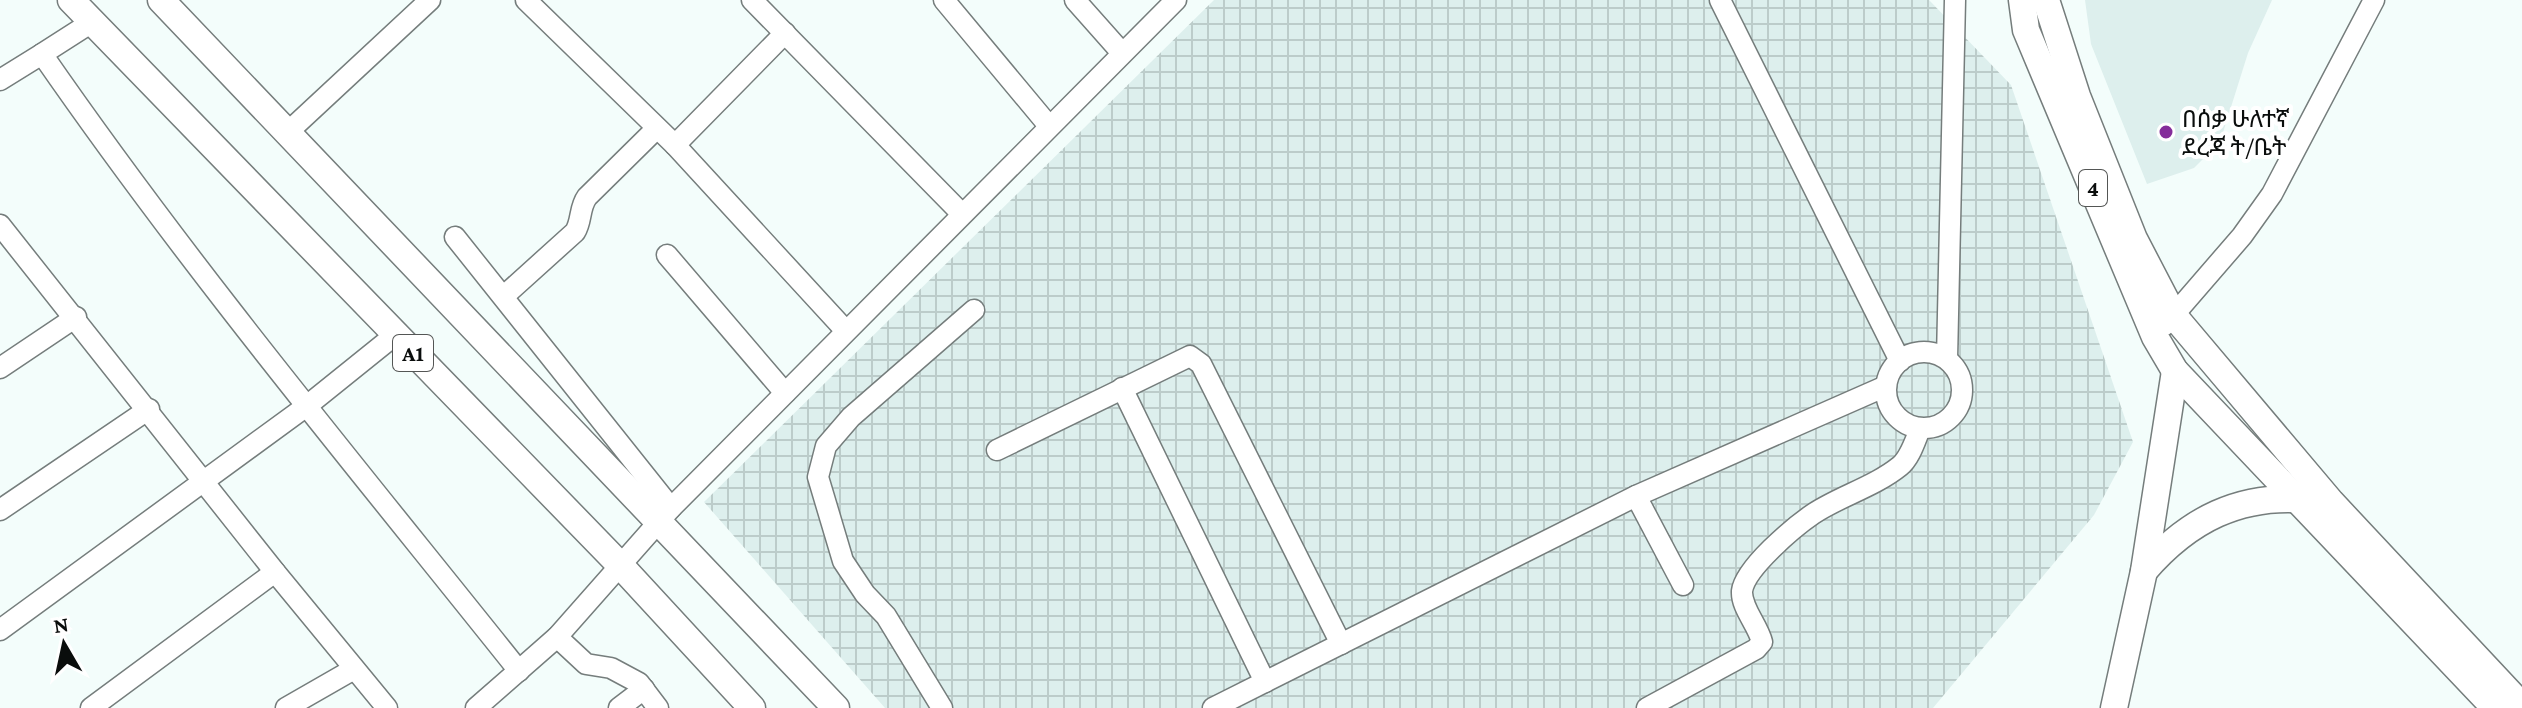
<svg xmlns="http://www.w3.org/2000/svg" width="2522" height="708" font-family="'Crimson Pro','Noto Sans Ethiopic',serif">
  <defs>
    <pattern id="industrial-grid" width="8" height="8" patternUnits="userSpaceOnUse" patternTransform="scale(2)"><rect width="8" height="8" fill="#ddefed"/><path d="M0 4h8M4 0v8" fill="none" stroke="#bcccca"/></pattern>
  </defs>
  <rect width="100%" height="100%" fill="#f3fdfb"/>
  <path fill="#ddefed" d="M2085,0H2272L2248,53L2220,142L2194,168L2147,184L2091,44Z"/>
  <path fill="url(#industrial-grid)" d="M1214,0H1929L2011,85L2133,442L2094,515L1933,708H885L704,502Z"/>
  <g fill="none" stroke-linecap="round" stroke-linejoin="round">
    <defs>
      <g id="minor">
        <path d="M526,0L675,145L846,331"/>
        <path d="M752,0L961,213"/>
        <path d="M944,0L1049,126"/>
        <path d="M1075,0L1122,53"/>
        <path d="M1720,0L1900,361"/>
        <path d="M42,54L92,22"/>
        <path d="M0,80L42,54C190,268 357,468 519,671"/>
        <path d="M288,132L430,0"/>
        <path d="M675,145L785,33"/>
        <path d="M0,225L275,572L387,708"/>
        <path d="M455,237L671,508"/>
        <path d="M667,255L785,393"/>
        <path d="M504,296L575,232C582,221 579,208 587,197L657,128"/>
        <path d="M2165,325L2242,236L2272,194L2374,0"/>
        <circle cx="1924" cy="390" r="38"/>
        <path d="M1947,359L1955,0"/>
        <path d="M0,368L76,317"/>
        <path d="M1122,388L1265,682"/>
        <path d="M997,450L1190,356L1201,364L1341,644"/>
        <path d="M1636,496L1683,585"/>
        <path d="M0,510L149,409"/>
        <path d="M0,630L308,405L395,335"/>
        <path d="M557,637L586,664L611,668L639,683L658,708"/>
        <path d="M91,708L275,572"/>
        <path d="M286,708L354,669"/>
        <path d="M476,708L557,637L671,508L1176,0"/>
        <path d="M619,708L644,689"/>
        <path d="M942,708L886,616L865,594L843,561L818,477L826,446L851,417L974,310"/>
        <path d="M1213,708L1636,496L1886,386"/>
        <path d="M1647,708L1756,649L1762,642C1758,625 1741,608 1742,591C1745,568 1794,527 1813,514C1840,496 1874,487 1900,466C1910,458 1915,441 1920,429"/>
      </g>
      <g id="major">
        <path d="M71,0L620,565L752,708"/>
        <path d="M161,0L836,708"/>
        <path d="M2022,0L2026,30L2155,337L2175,371L2495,708"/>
        <path d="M2046,0L2077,96L2134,239L2174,316L2331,502L2522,706"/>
        <path d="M2144,571C2188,520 2240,493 2309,500"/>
        <path d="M2114,708L2144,571L2175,371"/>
      </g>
    </defs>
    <use href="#minor" stroke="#757d7c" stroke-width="23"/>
    <use href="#major" stroke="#757d7c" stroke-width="29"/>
    <use href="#minor" stroke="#fff" stroke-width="20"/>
    <use href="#major" stroke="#fff" stroke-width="26"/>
  </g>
  <circle fill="#842d9a" stroke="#fff" stroke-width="3" cx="2166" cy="132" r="8"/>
  <g text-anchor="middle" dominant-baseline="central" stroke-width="8" stroke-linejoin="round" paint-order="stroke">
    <g fill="#fff" stroke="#545655" stroke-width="2">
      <rect x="2079" y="170" width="28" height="36" rx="6"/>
      <rect x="393" y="335" width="40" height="36" rx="6"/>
    </g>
    <g font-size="22" font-weight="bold" fill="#0a0d0c">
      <text x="2093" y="188">4</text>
      <text x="413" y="353">A1</text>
    </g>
    <g font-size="24" fill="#0a0d0c" stroke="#fff" text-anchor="start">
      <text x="2182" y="118">በሰቃ ሁለተኛ<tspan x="2182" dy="28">ደረጃ ት/ቤት</tspan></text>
    </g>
  </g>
  <g transform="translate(64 644) rotate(351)" stroke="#ffffff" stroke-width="6" paint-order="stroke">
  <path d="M0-6L14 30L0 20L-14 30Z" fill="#0a0d0c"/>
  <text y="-12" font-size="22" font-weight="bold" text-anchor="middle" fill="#0a0d0c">N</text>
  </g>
</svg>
